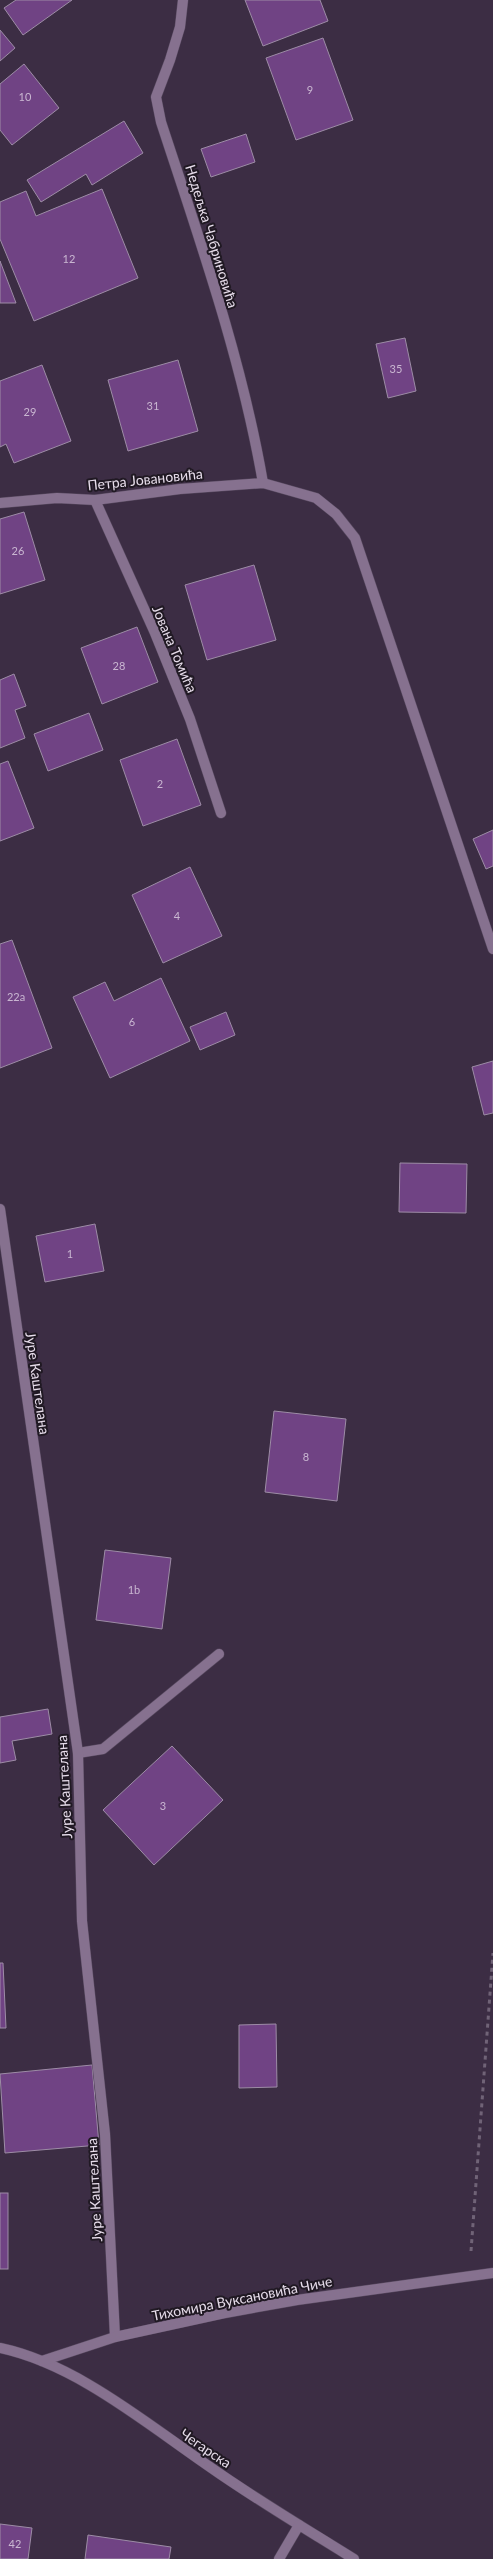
<svg xmlns="http://www.w3.org/2000/svg" width="493" height="2559" font-family="Lato,sans-serif">
  <rect width="100%" height="100%" fill="#3c2d44"/>
  <g fill="#704384" stroke="#9d8ca6">
    <path d="M16,0H72L23,35L4,8Z"/>
    <path d="M245,0H320L328,21L263,46Z"/>
    <path d="M0,30L15,48L0,61Z"/>
    <path d="M323,38L353,120L296,140L266,58Z"/>
    <path d="M24,64L59,108L12,145L0,130V84Z"/>
    <path d="M124,121L143,153L92,185L86,174L41,202L27,180Z"/>
    <path d="M246,134L255,162L211,177L201,149Z"/>
    <path d="M102,189L138,278L34,321L0,239V202L26,191L36,216Z"/>
    <path d="M0,261L16,303H0Z"/>
    <path d="M405,338L416,391L388,398L376,344Z"/>
    <path d="M178,360L198,431L128,451L108,380Z"/>
    <path d="M42,365L71,441L14,463L6,444L0,447V381Z"/>
    <path d="M24,512L45,580L0,594V519Z"/>
    <path d="M254,565L276,640L207,660L185,585Z"/>
    <path d="M137,627L158,682L102,704L81,648Z"/>
    <path d="M14,674L26,706L15,710L25,738L0,748V680Z"/>
    <path d="M89,713L103,750L48,771L34,734Z"/>
    <path d="M177,739L201,805L143,826L120,760Z"/>
    <path d="M8,761L34,828L0,841V764Z"/>
    <path d="M493,830V866L486,869L473,839Z"/>
    <path d="M190,867L222,936L163,963L132,895Z"/>
    <path d="M12,940L52,1048L0,1068V944Z"/>
    <path d="M161,978L190,1041L110,1078L73,997L105,982L114,1001Z"/>
    <path d="M226,1012L235,1035L200,1050L190,1027Z"/>
    <path d="M493,1061V1113L484,1115L472,1067Z"/>
    <path d="M400,1163L467,1164L466,1213L399,1212Z"/>
    <path d="M95,1224L104,1271L45,1282L36,1236Z"/>
    <path d="M274,1411L346,1419L337,1501L265,1492Z"/>
    <path d="M105,1550L171,1558L162,1629L96,1620Z"/>
    <path d="M48,1709L52,1734L12,1741L16,1760L0,1763V1717Z"/>
    <path d="M172,1746L223,1800L154,1865L103,1810Z"/>
    <path d="M0,1963H3L6,2028H0Z"/>
    <path d="M276,2024L277,2087L239,2088V2025Z"/>
    <path d="M92,2065L99,2145L5,2153L0,2074Z"/>
    <rect x="0" y="2193" width="8" height="76"/>
    <path d="M0,2524L32,2528L28,2559H0Z"/>
    <path d="M88,2535L171,2547L169,2559H85Z"/>
  </g>
  <g fill="none" stroke-linecap="round" stroke-linejoin="round">
    <defs>
      <path id="service" d="M78,1753L103,1749L219,1654"/>
      <g id="minor">
        <path d="M183,0L180,27L170,60L156,97L161,122C200,241 242,360 263,483"/>
        <path d="M95,500L155,633L190,719L221,813"/>
        <path d="M0,503L57,498L95,500L180,489L263,483L316,498L336,514L355,538L493,949"/>
        <path d="M0,1209L78,1753L82,1921L105,2134L115,2337"/>
        <path d="M0,2348C76,2364 147,2424 210,2467C257,2500 306,2529 354,2559"/>
        <path d="M42,2361L115,2337L225,2313L297,2300L493,2273"/>
        <path d="M279,2559L299,2525"/>
      </g>
    </defs>
    <use href="#service" stroke="#57495f" stroke-width="11"/>
    <use href="#minor" stroke="#57495f" stroke-width="11"/>
    <path stroke="#706377" stroke-width="3" stroke-dasharray="4 4" stroke-linecap="butt" d="M471,2251L493,1953"/>
    <use href="#service" stroke="#86718f" stroke-width="10"/>
    <use href="#minor" stroke="#86718f" stroke-width="10"/>
  </g>
  <g text-anchor="middle" dominant-baseline="central" stroke-width="4" stroke-linejoin="round" paint-order="stroke">
    <g font-size="11" fill="#c9b6d1">
      <text x="310" y="89">9</text>
      <text x="25" y="96">10</text>
      <text x="69" y="258">12</text>
      <text x="396" y="368">35</text>
      <text x="153" y="405">31</text>
      <text x="30" y="411">29</text>
      <text x="18" y="550">26</text>
      <text x="119" y="665">28</text>
      <text x="160" y="783">2</text>
      <text x="177" y="915">4</text>
      <text x="16" y="996">22a</text>
      <text x="132" y="1021">6</text>
      <text x="70" y="1253">1</text>
      <text x="306" y="1456">8</text>
      <text x="134" y="1589">1b</text>
      <text x="163" y="1805">3</text>
      <text x="15" y="2543">42</text>
    </g>
    <g font-size="14" fill="#e7ddeb" stroke="#201923">
      <text transform="translate(212 236) rotate(73)">Недељка Чабриновића</text>
      <text transform="translate(145 479) rotate(-6)">Петра Јовановића</text>
      <text transform="translate(175 649) rotate(67)">Јована Томића</text>
      <text transform="translate(38 1383) rotate(82)">Јуре Каштелана</text>
      <text transform="translate(64 1787) rotate(-93)">Јуре Каштелана</text>
      <text transform="translate(94 2190) rotate(-93)">Јуре Каштелана</text>
      <text transform="translate(242 2298) rotate(-11)">Тихомира Вуксановића Чиче</text>
      <text transform="translate(206 2448) rotate(34)">Чегарска</text>
    </g>
  </g>
</svg>
